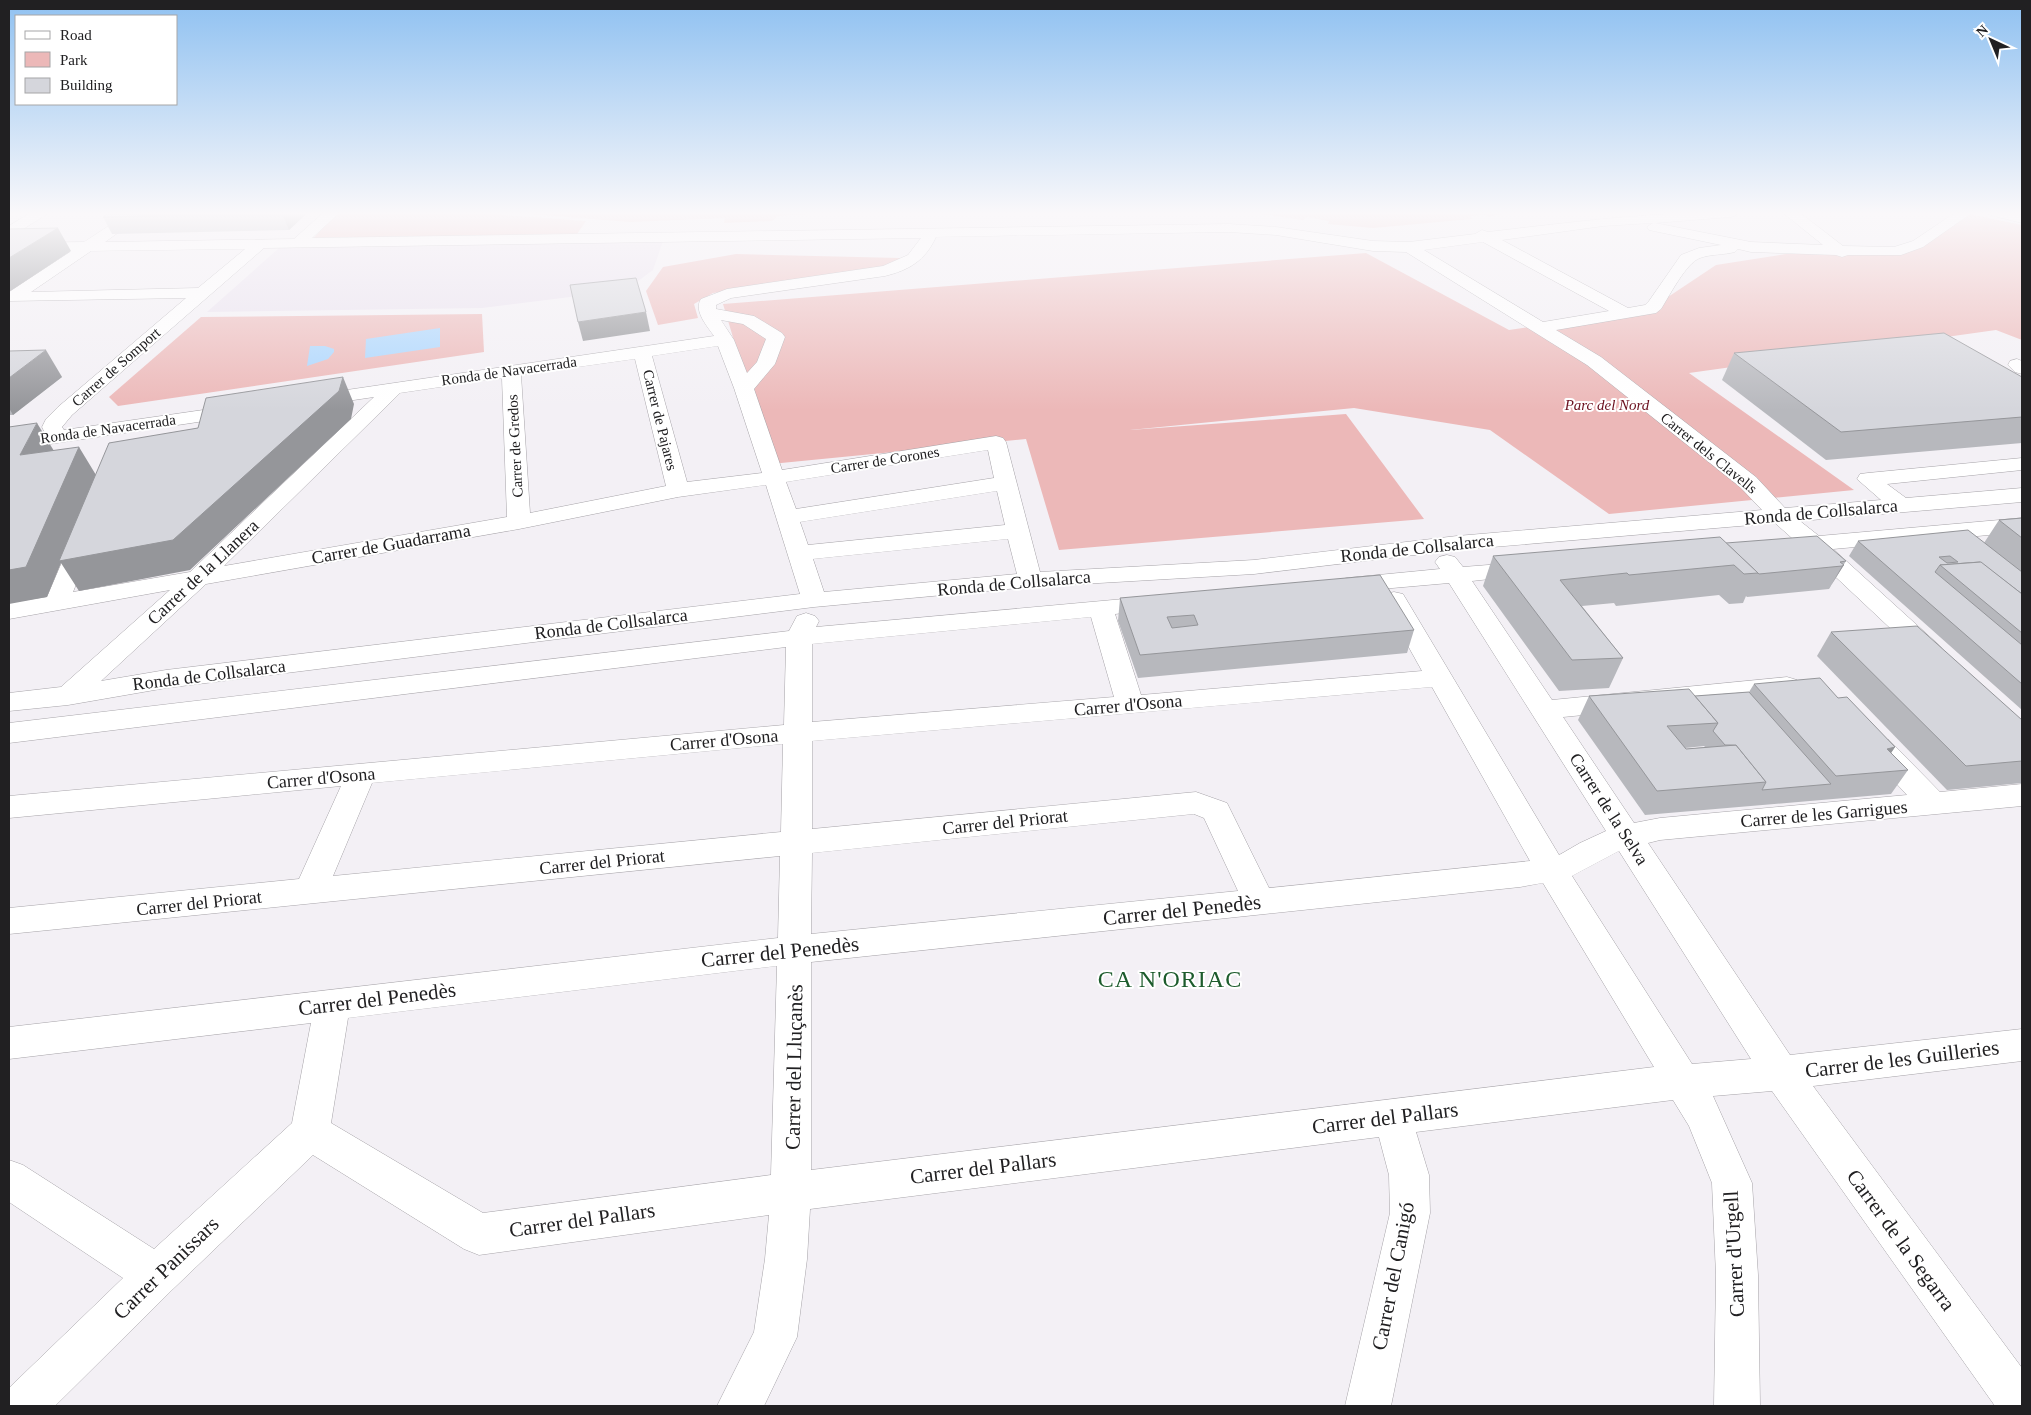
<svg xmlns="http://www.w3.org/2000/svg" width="2031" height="1415" font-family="'Times New Roman',serif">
  <rect width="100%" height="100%" fill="#f3f0f5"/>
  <path fill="#e9e1ee" d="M663,241L653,270L626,290L482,308L207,312L279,248Z"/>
  <g fill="#ecb8b8">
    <path d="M337,212L476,213L586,221L577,234L312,240Z"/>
    <path d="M505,212H841L778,216L772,221L724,223L725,218L630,222Z"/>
    <path d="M1248,212H1509L1489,217L1486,215L1470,216L1472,219L1373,228L1328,224L1329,221L1307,217L1303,220Z"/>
    <path d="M1964,213L2022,225V340L1996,330L1689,373L1854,490L1609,514L1490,430L1354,408L1130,430L1346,414L1424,519L1059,550L1026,439L771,464L723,304L1366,253L1509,330L1650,309L1716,265L1811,250L1900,251Z"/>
    <path d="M736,254L900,258L899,263L870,270L713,293L694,304L698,318L658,325L646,291L663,267Z"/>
    <path d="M482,314L484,352L118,406L109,397L201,317Z"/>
  </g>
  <g fill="#a9d5fe">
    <path d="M440,328V347L365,358L366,339Z"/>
    <path d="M310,346H325L334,349V352L328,359L307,366Z"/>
  </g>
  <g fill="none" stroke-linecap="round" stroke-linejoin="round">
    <defs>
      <g id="minor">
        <path d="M32,212H50L14,235L9,236V226Z"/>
        <path d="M130,212H147L105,242L294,239L324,212H340L312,238L1229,224L1276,227L1373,241L1409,242L1475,234L1482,230L1488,232C1572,222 1652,212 1737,212L1735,216L1730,217L1655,223L1751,242L1823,245L1782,212H1799L1843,246L1894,247L1913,241L1956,212H1973L1923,247L1901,255H1848L1842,257L1836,255L1751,252L1738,249L1735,252C1724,255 1711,254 1700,258C1686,263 1670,295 1661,309L1656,313L1556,330L1601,357L1756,477L1785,508L1881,500L1857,479L1860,474L1868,473L2022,458V470L1887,484L1906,498L2022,488V502L1800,521L1819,536L2022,518V532L1833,549L1940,646L1944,652L1940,658L1931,660L1922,658L1808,551L1788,553L1780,551L1776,546L1780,541L1793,539L1775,523L1457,550L1254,574L1030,587L814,607L166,688L68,705L9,711V693L61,687L170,590L9,619V603L47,597L74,534L82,532L90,534L94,539L73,592L190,572L374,397L313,406L306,404L303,400L306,396L714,336C708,327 693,311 701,299L727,289L883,266L908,255L921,238L264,248L72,415L62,427L64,430L238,405L245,407L248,411L245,415L9,450V438L45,433L42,427L46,419L58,407L186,298L9,301V292L70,252L9,253V243L84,242ZM1653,223L1647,227L1649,230L1721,245L1699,248L1681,255L1649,301L1645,305L1628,308L1502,240L1603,226ZM1229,232L1276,235L1373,251L1406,252L1587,365L1740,487L1762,510L1457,536L1254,560L1040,572L1006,442L1003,438L996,436L782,470L754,389L775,364L785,337L782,333L754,316L716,309V305L731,298L885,276C909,270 925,261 936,237ZM1483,242L1609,311L1543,322L1424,250ZM245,249L198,288L31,292L91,251ZM721,320L743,324L766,339L757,362L747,373L734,340ZM718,346L734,388L762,473L687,482L652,356ZM635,359L666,486L530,513L521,375ZM502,378L507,517L224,566L400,393ZM988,450L994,478L796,509L786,482ZM766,485L800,594L166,670L101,681L206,584L519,529L678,497ZM997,491L1005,525L808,545L800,522ZM1008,539L1017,574L824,592L813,559Z"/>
        <path d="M1988,212H2013L2022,215V223L1990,215Z"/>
        <path d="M2017,359L2022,361V374L2015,372L2008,365L2010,361Z"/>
        <path d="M1447,555L1455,557L1463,567L1526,562L1534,564L1538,569L1534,574L1472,581L1552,700L1787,677L1797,680L1800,686L1797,692L1787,695L1563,717L1634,823L1660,818L1907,795L1869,754L1865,747L1869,740L1879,737L1889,740L1940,792L2022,784V806L1660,840L1648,843L1790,1055L2022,1029V1061L1813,1086L2022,1368V1406H1995L1772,1091L1713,1096L1752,1183L1758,1275L1760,1406H1714L1716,1275L1712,1183L1689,1126L1673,1100L1416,1132L1429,1175L1430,1213L1391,1406H1345L1390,1213L1389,1175L1379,1137L810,1209L807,1259L797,1337L764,1406H717L754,1332L765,1259L769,1215L479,1255L464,1249L313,1155L172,1290L55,1406H9V1388L123,1278L9,1202V1160L23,1165L154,1249L292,1123L311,1023L9,1059V1027L778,938L780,856L9,934V908L299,879L341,786L9,818V796L784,725L786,647L9,743V723L789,631L797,616L806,613L815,616L819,621L816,627L1157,596L1166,598L1169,603L1166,608L1115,614L1141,695L1422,671L1382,599L1385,594L1394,592L1403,594L1406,599L1559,855L1561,854L1580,843L1606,831L1449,583L1347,592L1338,590L1335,585L1338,580L1347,578L1440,569L1435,562L1439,557ZM1091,617L1114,697L812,722V644ZM1432,687L1530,861L1269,888L1227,803L1196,792L812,829V741ZM783,744L781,832L333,876L372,783ZM1194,814L1204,818L1238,891L811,934L812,853ZM1619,851L1751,1059L1692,1064L1572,876ZM1543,883L1654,1067L811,1170V962L1520,887ZM777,966L771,1175L483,1213L331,1123L348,1018Z"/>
      </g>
    </defs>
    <use href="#minor" stroke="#a6a3a8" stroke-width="1"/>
    <use href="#minor" fill="#fff" fill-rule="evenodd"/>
  </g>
  <g fill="#b7b8bd" fill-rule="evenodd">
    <path d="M305,212L306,214L289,230L112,234L103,217Z"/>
    <path d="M9,351L62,377L13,415H9Z"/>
    <path d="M1734,353L2022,377V443L1826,460L1722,380Z"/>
    <path d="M2022,518V710L1849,556L1858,541L1984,543L1999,520Z"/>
    <path d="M1726,543L1846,561L1829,589L1747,597L1746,596L1743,603L1729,604L1719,595L1616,606L1614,603L1582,606L1623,658L1609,688L1559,691L1483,586L1493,556Z"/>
    <path d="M1120,598L1414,630L1407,653L1138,678L1118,621Z"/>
    <path d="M1831,632L2022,720V783L1947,790L1817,656Z"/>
    <path d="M1754,684L1838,698L1895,747L1891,753L1908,770L1891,794L1645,815L1578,720L1589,696H1695L1749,692ZM1704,746L1705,747L1686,749L1685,748Z"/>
  </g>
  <g fill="#95969a">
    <path d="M283,212H305L306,214L289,230L282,213Z"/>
    <path d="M58,228L71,251L9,292V258Z"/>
    <path d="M646,312L650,331L583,341L578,322Z"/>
    <path d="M46,350L62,377L13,415L9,408V378Z"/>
    <path d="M343,377L354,404L351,419L190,570L79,591L61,563L47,597L9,604V570L79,447L96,475Z"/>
    <path d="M37,423L54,451L20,455Z"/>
    <path d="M1844,565L1830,587L1829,589L1842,566Z"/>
    <path d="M1895,747L1879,771L1887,749Z"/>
  </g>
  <g fill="#d5d6dc" stroke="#95969a" fill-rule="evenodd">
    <path d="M110,212H283L282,213L103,217Z"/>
    <path d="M58,228L9,258V229Z"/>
    <path d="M636,278L646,312L578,322L570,285Z"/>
    <path d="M1944,333L2022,377V417L1841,432L1734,353Z"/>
    <path d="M46,350L9,378V351Z"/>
    <path d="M343,377L339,391L173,540L59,561L109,443L198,428L206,398Z"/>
    <path d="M37,423L20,455L79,447L26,567L9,570V427Z"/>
    <path d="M2022,518V538L1999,520Z"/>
    <path d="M1968,530L2022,572V594L1980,562L1940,565L1935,572L2022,645V684L1858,541ZM1950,556L1958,562L1947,563L1939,557Z"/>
    <path d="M1817,536L1846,561L1840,562L1844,565L1842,566L1759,574L1726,543Z"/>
    <path d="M1720,537L1758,573L1744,574L1734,565L1629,575L1627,573L1560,580L1623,658L1572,660L1493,556Z"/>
    <path d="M1981,562L2022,594V633L1940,565Z"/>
    <path d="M1380,575L1414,630L1140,655L1120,598ZM1194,615L1198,625L1172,628L1167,617Z"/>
    <path d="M1917,626L2022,720V761L1966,766L1831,632Z"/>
    <path d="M1820,678L1838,698L1847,697L1895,747L1887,749L1908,770L1836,776L1754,684Z"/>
    <path d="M1689,689L1718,723L1667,726L1686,749L1736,745L1766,782L1657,791L1589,696Z"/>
    <path d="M1749,692L1831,784L1762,790L1766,782L1736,745H1725L1713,731L1718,723L1695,696Z"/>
  </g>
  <linearGradient id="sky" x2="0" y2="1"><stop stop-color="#8fc1f1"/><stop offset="0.52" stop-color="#faf8fa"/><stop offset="1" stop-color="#faf8fa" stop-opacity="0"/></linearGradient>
  <rect width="2031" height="410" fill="url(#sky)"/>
  <g text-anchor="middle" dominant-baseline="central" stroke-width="4" stroke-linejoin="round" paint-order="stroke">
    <g font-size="15" fill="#212022" stroke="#fff">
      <text transform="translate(116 367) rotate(-41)">Carrer de Somport</text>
      <text transform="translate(509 371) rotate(-8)">Ronda de Navacerrada</text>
      <text transform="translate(660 420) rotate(76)">Carrer de Pajares</text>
      <text transform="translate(108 429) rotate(-8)">Ronda de Navacerrada</text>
      <text transform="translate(515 446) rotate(-93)">Carrer de Gredos</text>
      <text transform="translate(1709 453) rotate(39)">Carrer dels Clavells</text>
      <text transform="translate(885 460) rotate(-9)">Carrer de Corones</text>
    </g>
    <g font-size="15" font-style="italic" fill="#6a0f1d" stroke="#fff">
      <text x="1607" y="405">Parc del Nord</text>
    </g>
    <g font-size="18" fill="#212022" stroke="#fff">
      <text transform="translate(1821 512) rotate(-5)">Ronda de Collsalarca</text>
      <text transform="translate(391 544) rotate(-10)">Carrer de Guadarrama</text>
      <text transform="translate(1417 548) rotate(-6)">Ronda de Collsalarca</text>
      <text transform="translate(203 572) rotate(-43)">Carrer de la Llanera</text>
      <text transform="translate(1014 583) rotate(-5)">Ronda de Collsalarca</text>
      <text transform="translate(611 624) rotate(-7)">Ronda de Collsalarca</text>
      <text transform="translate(209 675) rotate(-7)">Ronda de Collsalarca</text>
      <text transform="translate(1128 705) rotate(-5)">Carrer d'Osona</text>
      <text transform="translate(724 740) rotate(-5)">Carrer d'Osona</text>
      <text transform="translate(321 778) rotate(-5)">Carrer d'Osona</text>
      <text transform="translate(1609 809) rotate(57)">Carrer de la Selva</text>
      <text transform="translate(1824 814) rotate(-5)">Carrer de les Garrigues</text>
      <text transform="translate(1005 822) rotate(-6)">Carrer del Priorat</text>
      <text transform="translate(602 862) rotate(-6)">Carrer del Priorat</text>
      <text transform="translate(199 903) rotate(-6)">Carrer del Priorat</text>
    </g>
    <g font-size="21" fill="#212022" stroke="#fff">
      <text transform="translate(1182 910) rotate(-6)">Carrer del Penedès</text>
      <text transform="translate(780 952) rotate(-6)">Carrer del Penedès</text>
      <text transform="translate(377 999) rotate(-7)">Carrer del Penedès</text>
      <text transform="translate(1902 1059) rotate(-7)">Carrer de les Guilleries</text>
      <text transform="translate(794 1067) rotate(-89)">Carrer del Lluçanès</text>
      <text transform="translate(1385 1118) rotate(-7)">Carrer del Pallars</text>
      <text transform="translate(983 1168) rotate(-7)">Carrer del Pallars</text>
      <text transform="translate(582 1220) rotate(-8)">Carrer del Pallars</text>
      <text transform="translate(1901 1240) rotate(54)">Carrer de la Segarra</text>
      <text transform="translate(1734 1254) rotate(-93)">Carrer d'Urgell</text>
      <text transform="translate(166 1268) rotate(-44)">Carrer Panissars</text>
      <text transform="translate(1393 1276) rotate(-79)">Carrer del Canigó</text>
    </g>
    <g font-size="24" letter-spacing="1" fill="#1d5c2d" stroke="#fff">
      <text x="1170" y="979">CA N'ORIAC</text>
    </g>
  </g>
  <rect width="2031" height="1415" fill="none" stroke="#212022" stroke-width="20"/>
  <rect x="15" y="15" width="162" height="90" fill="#ffffff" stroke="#a6a6a7"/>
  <rect x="25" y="31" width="25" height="8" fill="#ffffff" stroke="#a6a6a7"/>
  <text x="60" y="40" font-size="15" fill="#212022">Road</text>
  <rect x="25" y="52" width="25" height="15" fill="#ecb8b8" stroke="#a6a6a7"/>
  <text x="60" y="65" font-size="15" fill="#212022">Park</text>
  <rect x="25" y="78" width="25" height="15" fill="#d5d6dc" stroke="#a6a6a7"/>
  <text x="60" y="90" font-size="15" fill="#212022">Building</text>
  <g transform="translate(1991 40) rotate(316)" stroke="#ffffff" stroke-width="4" paint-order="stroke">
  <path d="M0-4L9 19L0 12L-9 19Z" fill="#212022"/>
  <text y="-8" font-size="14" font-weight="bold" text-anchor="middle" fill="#212022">N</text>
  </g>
</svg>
